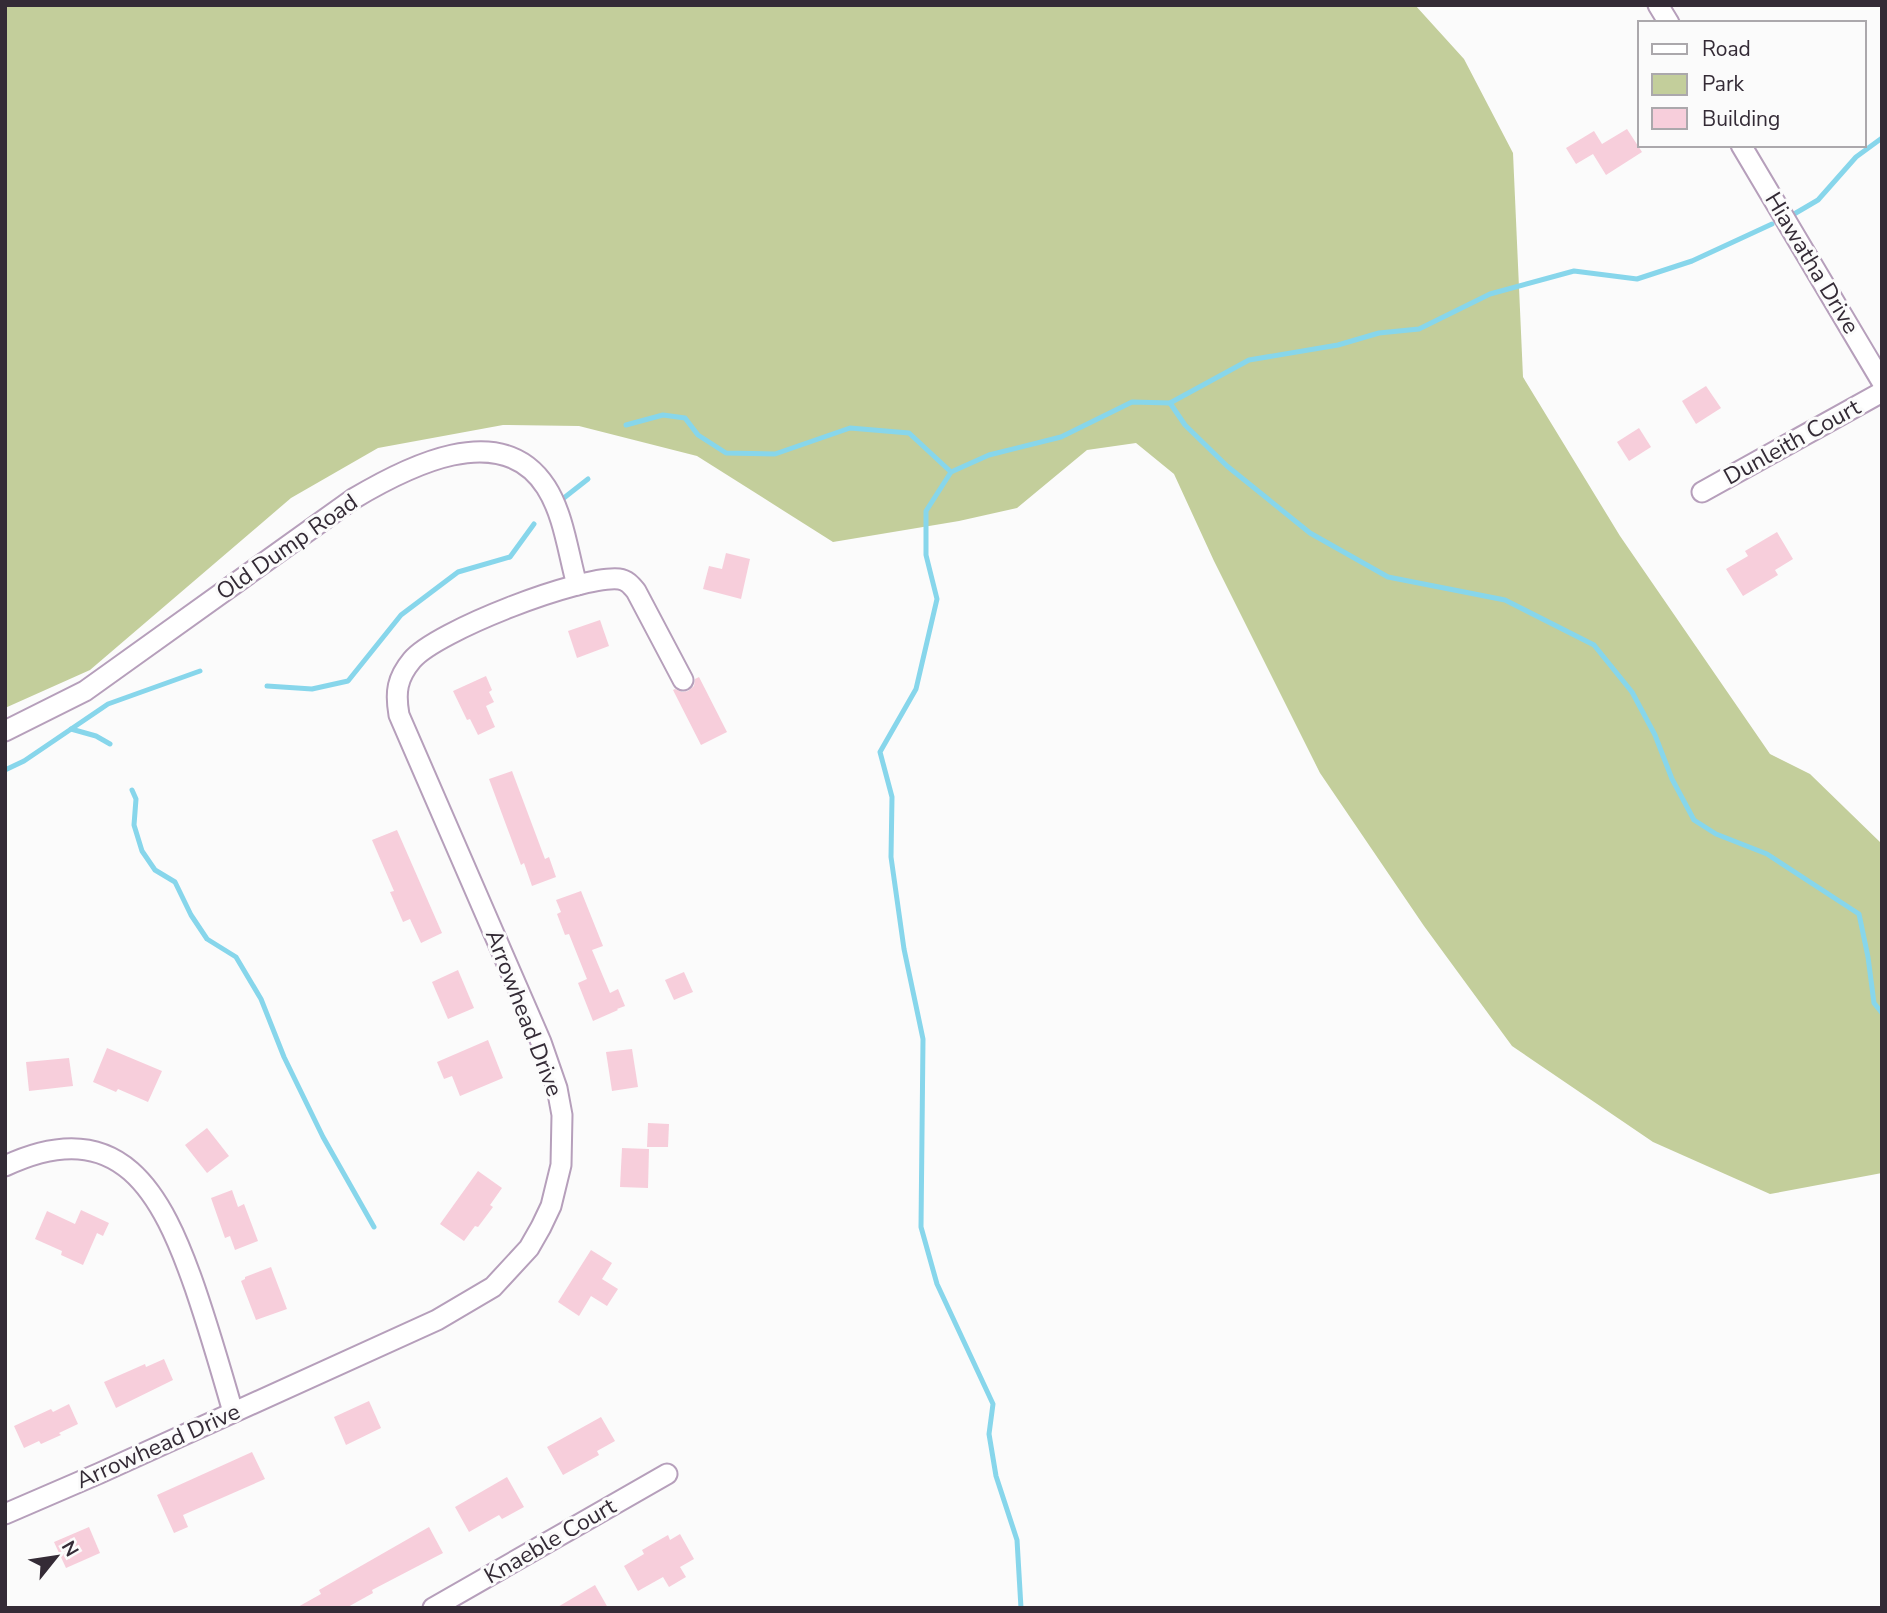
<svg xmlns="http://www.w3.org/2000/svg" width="1887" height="1613" font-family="'Nunito Sans',sans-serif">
  <rect width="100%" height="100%" fill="#fbfbfb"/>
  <path fill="#c3ce9b" d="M5,5H1415L1464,59L1513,153L1523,377L1620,536L1770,754L1810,774L1882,844V1173L1770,1194L1653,1142L1512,1046L1424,926L1320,773L1214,561L1174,474L1136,443L1087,450L1017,508L959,521L833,542L697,456L579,426L503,425L378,448L291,498L90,670L5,708Z"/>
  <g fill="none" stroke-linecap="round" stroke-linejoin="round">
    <g stroke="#87d6eb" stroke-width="5">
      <path d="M1789,217L1818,200L1856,157L1882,138"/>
      <path d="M1170,403L1185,425L1227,466L1310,533L1388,577L1505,600L1594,645L1632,692L1655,735L1672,779L1694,820L1716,834L1767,854L1859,914L1868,957L1874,1003L1882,1013"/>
      <path d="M626,425L663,415L685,418L698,435L726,453L775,454L850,428L909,433L951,472"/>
      <path d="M560,501L588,479"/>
      <path d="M267,686L312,689L348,681L401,615L458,572L510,557L534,524"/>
      <path d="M71,729L96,736L110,744"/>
      <path d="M5,770L24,761L108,704L200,671"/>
      <path d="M132,790L136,799L134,825L142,851L155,870L175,882L191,915L207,939L236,957L261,999L284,1057L323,1137L374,1227"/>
      <path d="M1021,1608L1017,1540L996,1476L989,1434L993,1404L937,1284L921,1227L923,1039L904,949L891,857L892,797L880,752L916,689L937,599L926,555V511L951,472L989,455L1061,437L1132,402L1170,403L1249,360L1338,345L1379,333L1419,329L1490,294L1574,271L1637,279L1692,261L1772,224"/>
    </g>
  </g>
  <g fill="#f7cedb">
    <path d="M1627,129L1642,152L1606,175L1593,154L1576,164L1566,148L1594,131L1602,144Z"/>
    <path d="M1706,386L1721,408L1696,424L1682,401Z"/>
    <path d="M1639,428L1651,447L1629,461L1617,442Z"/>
    <path d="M1777,532L1793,559L1775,570L1778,575L1743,596L1726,569L1748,556L1745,551Z"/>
    <path d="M726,553L750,559L741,599L703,589L709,566L722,569Z"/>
    <path d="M600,620L609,646L577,658L568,631Z"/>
    <path d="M486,676L492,690L489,692L494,702L486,706L495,727L478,735L470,719L467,720L453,691Z"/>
    <path d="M699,677L727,732L701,745L673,690L675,689L682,692L688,691L694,686L695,679Z"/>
    <path d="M512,771L545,859L549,857L556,877L532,886L524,863L521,865L489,779Z"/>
    <path d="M397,830L442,933L421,943L410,919L403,922L390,892L394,891L372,840Z"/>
    <path d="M581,891L603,946L592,950L610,993L618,989L625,1006L617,1009L618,1010L593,1021L578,983L587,979L569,934L565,935L557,914L561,912L556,900Z"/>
    <path d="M458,970L474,1008L448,1019L432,982Z"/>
    <path d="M684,972L693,992L674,1000L665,980Z"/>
    <path d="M488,1040L503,1078L460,1096L452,1076L444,1079L437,1062Z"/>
    <path d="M107,1048L162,1071L148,1102L118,1089L116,1092L93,1082Z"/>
    <path d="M632,1049L638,1087L612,1091L606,1052Z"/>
    <path d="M69,1058L73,1086L29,1091L26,1062Z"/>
    <path d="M648,1123L669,1124L668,1147H647Z"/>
    <path d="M207,1128L229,1156L207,1173L185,1145Z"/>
    <path d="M622,1148L649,1149L648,1188L620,1187Z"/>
    <path d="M478,1171L502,1188L490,1205L493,1207L478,1227L475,1226L464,1241L440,1224Z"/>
    <path d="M232,1190L238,1207L244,1204L258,1241L235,1250L230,1236L225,1238L211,1198Z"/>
    <path d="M81,1210L109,1223L103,1236L97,1233L83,1265L61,1255L62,1251L35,1239L47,1211L75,1224Z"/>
    <path d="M591,1250L612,1263L602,1279L618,1289L607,1306L591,1296L579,1316L558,1302Z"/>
    <path d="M271,1267L287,1309L256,1320L241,1281L245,1279V1277Z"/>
    <path d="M164,1359L173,1380L116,1408L104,1382L145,1364L146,1367Z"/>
    <path d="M369,1401L381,1428L346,1445L334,1417Z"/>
    <path d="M69,1404L78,1424L59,1433L61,1435L41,1444L39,1441L24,1448L14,1426L51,1409L53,1412Z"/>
    <path d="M601,1417L615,1441L597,1451L599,1455L563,1475L547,1447Z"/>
    <path d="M252,1452L265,1479L183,1515L188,1527L174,1533L157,1495Z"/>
    <path d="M507,1477L524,1507L502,1519L499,1515L469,1532L455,1507Z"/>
    <path d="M89,1527L100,1553L66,1568L54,1542Z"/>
    <path d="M429,1527L443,1553L372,1590L373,1593L346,1608H296L321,1594L319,1590Z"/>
    <path d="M680,1534L694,1559L680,1567L686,1577L669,1587L663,1577L638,1591L624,1566L644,1554L642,1550L668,1535L670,1540Z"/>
    <path d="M595,1585L608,1608H556Z"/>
  </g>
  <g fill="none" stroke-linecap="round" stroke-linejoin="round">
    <defs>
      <g id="minor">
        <path d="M1658,5L1669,23"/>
        <path d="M1741,145L1882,382"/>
        <path d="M1702,492L1882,392"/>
        <path d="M5,731L85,691L353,499C405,468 501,417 546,487C564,515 568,553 577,585"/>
        <path d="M5,1166C120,1112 162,1193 195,1288C209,1329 221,1370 233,1412"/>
        <path d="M5,1514L100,1473L437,1320L493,1287L529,1248L541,1227L551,1206L561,1165L562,1115L557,1088L541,1042L399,715C395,692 397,678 412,660C436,631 581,575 619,579C627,580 631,585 636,591L683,680"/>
        <path d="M433,1608L667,1474"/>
      </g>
    </defs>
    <use href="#minor" stroke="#b69fbb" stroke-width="23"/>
    <use href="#minor" stroke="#fff" stroke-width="19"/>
  </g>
  <g text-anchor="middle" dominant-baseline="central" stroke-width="6" stroke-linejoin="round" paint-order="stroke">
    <g font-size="23" fill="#342b36" stroke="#fbfbfb">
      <text transform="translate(1812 263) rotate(59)">Hiawatha Drive</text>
      <text transform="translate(1792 442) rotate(-29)">Dunleith Court</text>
      <text transform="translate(287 547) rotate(-35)">Old Dump Road</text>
      <text transform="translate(524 1013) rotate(69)">Arrowhead Drive</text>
      <text transform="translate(158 1446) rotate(-24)">Arrowhead Drive</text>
      <text transform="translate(550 1541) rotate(-30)">Knaeble Court</text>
    </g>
  </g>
  <rect width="1887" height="1613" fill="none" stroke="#342b36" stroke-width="14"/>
  <rect x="1638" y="21" width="228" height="126" fill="#fbfbfb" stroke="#aba8ac" stroke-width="2"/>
  <rect x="1652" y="44" width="35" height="10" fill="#ffffff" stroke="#aba8ac" stroke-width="2"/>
  <text x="1702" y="56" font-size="21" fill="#342b36">Road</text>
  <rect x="1652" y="74" width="35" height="21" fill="#c3ce9b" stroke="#aba8ac" stroke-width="2"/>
  <text x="1702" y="91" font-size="21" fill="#342b36">Park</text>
  <rect x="1652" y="108" width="35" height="21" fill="#f7cedb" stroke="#aba8ac" stroke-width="2"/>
  <text x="1702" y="126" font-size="21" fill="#342b36">Building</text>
  <g transform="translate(56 1557) rotate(60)" stroke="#fbfbfb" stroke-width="5" paint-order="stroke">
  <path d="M0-5L12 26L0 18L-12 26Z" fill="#342b36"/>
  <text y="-10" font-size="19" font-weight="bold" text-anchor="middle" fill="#342b36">N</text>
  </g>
</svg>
